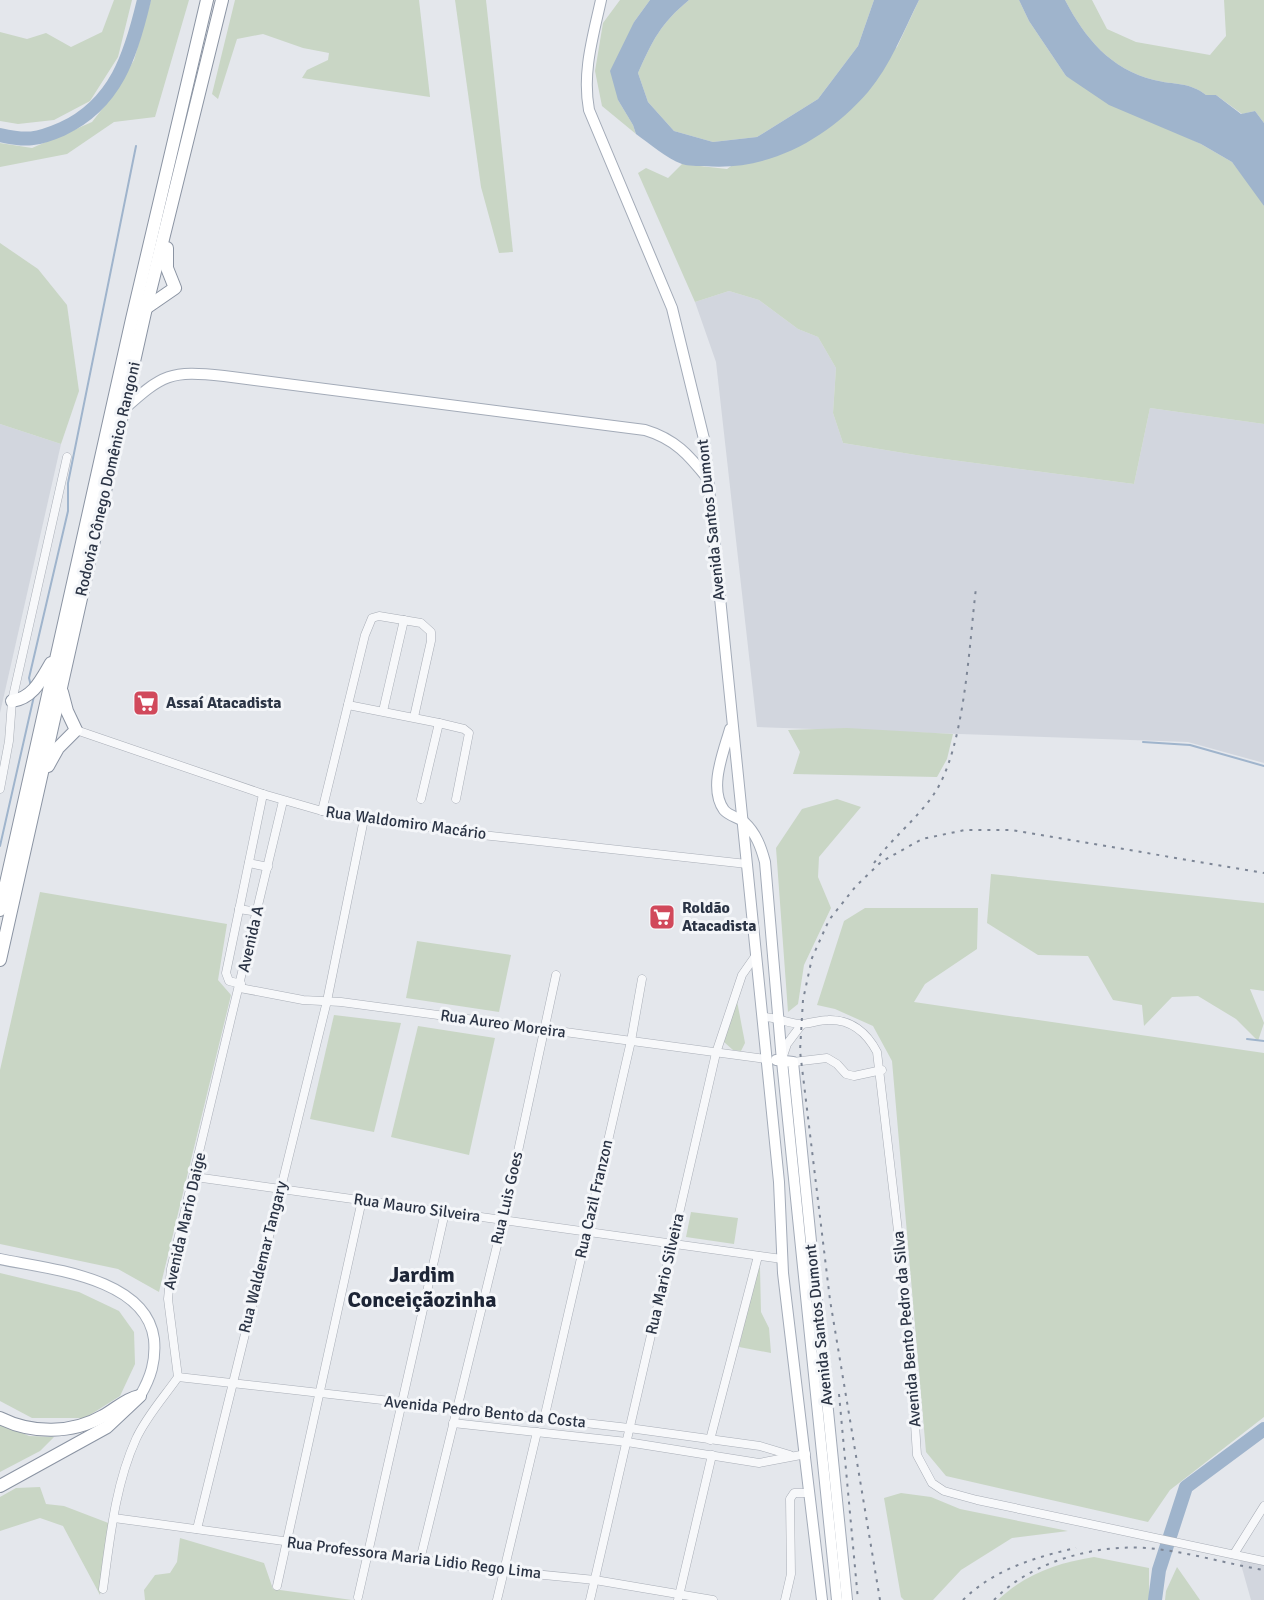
<svg xmlns="http://www.w3.org/2000/svg" width="1264" height="1600" font-family="Signika,sans-serif">
  <rect width="100%" height="100%" fill="#e4e7ec"/>
  <g fill="#d2d6de">
    <path d="M729,291L759,300L798,329L818,337L836,368L833,413L843,443L922,456L1134,484L1150,408L1264,424V763L1188,742L757,727L716,362L695,302Z"/>
    <path d="M0,424L61,444L0,713Z"/>
    <path d="M1252,1558L1264,1561V1600H1251L1240,1561Z"/>
  </g>
  <g fill="#c9d6c5">
    <path d="M114,0H132L118,57L90,101L54,120L18,124L0,121V32L27,39L46,33L71,47L102,32Z"/>
    <path d="M151,0H189L155,117L114,122L67,154L0,167V143L32,148L92,122L114,94L134,60Z"/>
    <path d="M235,0H419L430,97L302,78L307,70L328,60L329,53L303,48L263,34L237,39L218,99L212,94Z"/>
    <path d="M455,0H486L513,252L499,253L481,187Z"/>
    <path d="M620,0H650L634,22L618,100L633,125L636,134L602,106L595,71L603,23Z"/>
    <path d="M689,0H874L858,46L818,99L757,137L713,142L674,131L648,102L638,73C653,40 660,24 689,0Z"/>
    <path d="M919,0H1019L1029,21L1066,76L1201,144L1232,162L1260,198L1264,206V424L1150,408L1134,484L922,456L843,443L833,413L836,368L818,337L798,329L759,300L729,291L695,302L638,173L646,168L668,178L682,164L727,169L897,47Z"/>
    <path d="M1065,0H1092L1107,29L1136,42L1210,55L1226,36L1224,0H1264V123L1255,111L1242,114L1216,95H1206C1190,82 1174,85 1154,80C1110,69 1085,38 1065,0Z"/>
    <path d="M0,243L38,269L67,305L79,391L61,444L0,424Z"/>
    <path d="M847,728L953,734L947,759L937,777L793,774L800,752L788,730Z"/>
    <path d="M837,799L861,807L819,857L818,877L831,908L804,965L798,1004L788,1012L776,848L802,809Z"/>
    <path d="M991,874L1264,903V991L1250,989L1264,1023L1258,1041L1236,1019L1198,996L1172,997L1144,1026L1142,1005L1113,1000L1088,956L1038,955L987,923Z"/>
    <path d="M40,892L227,924L218,980L231,995L159,1292L118,1269L0,1244V1070Z"/>
    <path d="M865,908H978L977,949L925,984L914,1002L1264,1053V1417L1170,1490L1148,1522L946,1476L926,1452L892,1061L873,1026L835,1009L817,1005L844,921Z"/>
    <path d="M417,941L511,955L499,1012L406,998Z"/>
    <path d="M737,1001L745,1043L741,1051L733,1050L724,1042L734,1003Z"/>
    <path d="M334,1015L401,1023L374,1132L310,1119Z"/>
    <path d="M418,1026L495,1038L469,1155L391,1137Z"/>
    <path d="M691,1212L738,1218L734,1244L686,1237Z"/>
    <path d="M757,1268H760L761,1312L769,1328L771,1353L739,1347Z"/>
    <path d="M0,1273L79,1292L119,1311L134,1332L135,1364L120,1396L85,1418H32L0,1401Z"/>
    <path d="M0,1423L29,1436L54,1437L40,1451L0,1472Z"/>
    <path d="M40,1487L46,1504L64,1506L111,1524L100,1595L63,1526L40,1518L0,1531V1497L16,1488Z"/>
    <path d="M901,1493L931,1497L960,1509L1068,1531L1012,1538L961,1570L933,1600H904L901,1597L884,1498Z"/>
    <path d="M180,1538L264,1563L273,1589L352,1600H145L144,1590L155,1575L170,1573L177,1562Z"/>
    <path d="M1094,1557L1149,1568V1600H998C1025,1574 1057,1563 1094,1557Z"/>
    <path d="M1177,1567L1200,1600H1165L1166,1591Z"/>
  </g>
  <g fill="#9fb4cc">
    <path d="M650,0H689C660,24 653,40 638,73L648,102L674,131L713,142L757,137L818,99L858,46L874,0H919C904,30 890,66 868,92C827,139 768,172 704,166C698,166 688,166 682,164C666,158 650,144 636,134L633,125L618,100L610,71L634,22Z"/>
    <path d="M1019,0H1065C1085,38 1110,69 1154,80C1174,85 1190,82 1206,95H1216L1241,114L1255,111L1264,123V206L1232,162L1201,144L1109,105L1066,76L1029,21Z"/>
  </g>
  <g fill="none" stroke-linecap="round" stroke-linejoin="round">
    <g stroke="#9fb4cc" stroke-width="2">
      <path d="M31,686L29,678L68,511V483L136,146"/>
      <path d="M1143,742L1190,745L1264,766"/>
      <path d="M0,846L34,696"/>
      <path d="M1247,1039L1264,1041"/>
    </g>
    <g stroke="#9fb4cc" stroke-width="14">
      <path d="M0,135C26,141 37,140 62,129C116,104 131,55 144,0"/>
      <path d="M1155,1600L1159,1570L1186,1487L1264,1429"/>
    </g>
    <defs>
      <g id="minor">
        <path d="M348,705L439,723L421,799"/>
        <path d="M383,711L404,620"/>
        <path d="M439,723L464,729L469,733L456,799"/>
        <path d="M76,730L263,794L322,811L482,835L747,864"/>
        <path d="M0,789L9,741L12,701L67,457"/>
        <path d="M322,811L365,635L372,618L379,616L421,623L431,632V641L414,717"/>
        <path d="M249,863L268,867"/>
        <path d="M239,909L258,912"/>
        <path d="M241,984L229,981L226,973L263,794"/>
        <path d="M240,988L303,1000L341,1002L766,1059"/>
        <path d="M763,1017C776,1017 787,1023 800,1024C809,1024 819,1020 828,1020C851,1019 867,1033 877,1052L908,1316L917,1455L932,1483L944,1491L977,1500L1264,1561"/>
        <path d="M783,1056L787,1044L802,1024"/>
        <path d="M793,1062L827,1058L837,1064L846,1074L854,1076L882,1070"/>
        <path d="M195,1177L782,1259"/>
        <path d="M178,1377L629,1428L760,1446L790,1455"/>
        <path d="M544,1419L631,1041L642,979"/>
        <path d="M453,1423L627,1442L759,1463L806,1454"/>
        <path d="M710,1440L758,1256"/>
        <path d="M114,1518L504,1571L595,1580L713,1600"/>
        <path d="M197,1529L327,1001L364,819"/>
        <path d="M1234,1554L1264,1506"/>
        <path d="M420,1560L503,1221L556,975"/>
        <path d="M277,1586L362,1200"/>
        <path d="M103,1589C110,1539 115,1485 136,1439C146,1417 164,1397 178,1377L168,1299L171,1269L283,801"/>
        <path d="M358,1597L445,1212"/>
        <path d="M497,1600L537,1432"/>
        <path d="M590,1600L716,1053L742,975L756,955"/>
        <path d="M678,1600L712,1455"/>
        <path d="M785,1600L791,1574L790,1499L794,1493H810"/>
      </g>
      <g id="major">
        <path d="M601,0C593,37 582,72 589,110L672,308L704,439L779,1182L783,1273L822,1600"/>
        <path d="M123,410C163,374 170,370 224,376L645,430C675,439 689,455 708,479"/>
        <path d="M730,729C724,751 708,788 724,810C729,816 738,817 744,822C756,833 761,847 765,862L782,1061L837,1600"/>
        <path d="M776,1060L793,1062L847,1600"/>
        <path d="M0,1259C48,1269 146,1277 154,1339C156,1361 151,1377 140,1396"/>
      </g>
      <g id="highway">
        <path d="M146,308L175,288L167,268V248"/>
        <path d="M12,701C33,698 41,680 51,663"/>
        <path d="M48,766L58,748L76,730L67,711L62,692"/>
        <path d="M0,910L132,319L207,0"/>
        <path d="M0,960L146,308L222,0"/>
        <path d="M0,1418C32,1434 72,1434 103,1416C116,1409 125,1399 139,1396"/>
        <path d="M0,1486L107,1427L140,1396"/>
      </g>
    </defs>
    <use href="#minor" stroke="#a9aeb7" stroke-width="9"/>
    <use href="#major" stroke="#a3abb8" stroke-width="12"/>
    <use href="#highway" stroke="#8b94a3" stroke-width="14"/>
    <use href="#minor" stroke="#f7f8fa" stroke-width="8"/>
    <use href="#major" stroke="#fff" stroke-width="10"/>
    <use href="#highway" stroke="#fff" stroke-width="12"/>
    <g stroke="#7d8696" stroke-width="2" stroke-dasharray="3 6" stroke-linecap="butt">
      <path d="M874,863C892,838 917,819 934,794C965,748 969,645 976,588"/>
      <path d="M839,1394L858,1600"/>
      <path d="M880,1600L830,1300L800,1051L803,1000L812,958L829,920L856,886L881,862L922,839L965,830H1012L1264,873"/>
      <path d="M963,1600C993,1570 1035,1557 1076,1548"/>
      <path d="M994,1600C1032,1560 1102,1542 1156,1549C1192,1553 1228,1564 1264,1570"/>
    </g>
  </g>
  <defs>
    <symbol id="supermarket-square" viewBox="-11 -11 22 22"><rect x="-9" y="-9" width="18" height="18" rx="4" fill="#d1495b" stroke="#f4f6f9"/><path d="M-6-5.5h2.5l.6 2H6L4.5 2H-2.5L-4.4-4H-6ZM-1.5 3.2a1.3 1.3 0 1 0 .1 0ZM3 3.2a1.3 1.3 0 1 0 .1 0Z" fill="#fff"/></symbol>
  </defs>
  <g fill-rule="evenodd">
    <use href="#supermarket-square" x="131" y="688" width="30" height="30"/>
    <use href="#supermarket-square" x="647" y="902" width="30" height="30"/>
  </g>
  <g text-anchor="middle" dominant-baseline="central" stroke-width="6" stroke-linejoin="round" paint-order="stroke">
    <g font-size="16" fill="#2b3445" stroke="#f4f6f9">
      <text transform="translate(108 479) rotate(-77)">Rodovia Cônego Domênico Rangoni</text>
      <text transform="translate(711 520) rotate(-96)">Avenida Santos Dumont</text>
      <text transform="translate(406 823) rotate(8)">Rua Waldomiro Macário</text>
      <text transform="translate(251 939) rotate(-77)">Avenida A</text>
      <text transform="translate(503 1024) rotate(8)">Rua Aureo Moreira</text>
      <text transform="translate(507 1198) rotate(-77)">Rua Luis Goes</text>
      <text transform="translate(594 1199) rotate(-77)">Rua Cazil Franzon</text>
      <text transform="translate(417 1208) rotate(8)">Rua Mauro Silveira</text>
      <text transform="translate(185 1221) rotate(-77)">Avenida Mario Daige</text>
      <text transform="translate(263 1257) rotate(-76)">Rua Waldemar Tangary</text>
      <text transform="translate(665 1274) rotate(-77)">Rua Mario Silveira</text>
      <text transform="translate(819 1325) rotate(-96)">Avenida Santos Dumont</text>
      <text transform="translate(907 1329) rotate(-95)">Avenida Bento Pedro da Silva</text>
      <text transform="translate(485 1412) rotate(6)">Avenida Pedro Bento da Costa</text>
      <text transform="translate(414 1558) rotate(7)">Rua Professora Maria Lidio Rego Lima</text>
    </g>
    <g font-size="16" font-weight="bold" fill="#2b3445" stroke="#f4f6f9" text-anchor="start">
      <text x="166" y="703">Assaí Atacadista</text>
      <text x="682" y="908">Roldão<tspan x="682" dy="18">Atacadista</tspan></text>
    </g>
    <g font-size="22" font-weight="bold" fill="#1d2536" stroke="#f4f6f9">
      <text x="422" y="1274">Jardim<tspan x="422" dy="25">Conceiçãozinha</tspan></text>
    </g>
  </g>
</svg>
